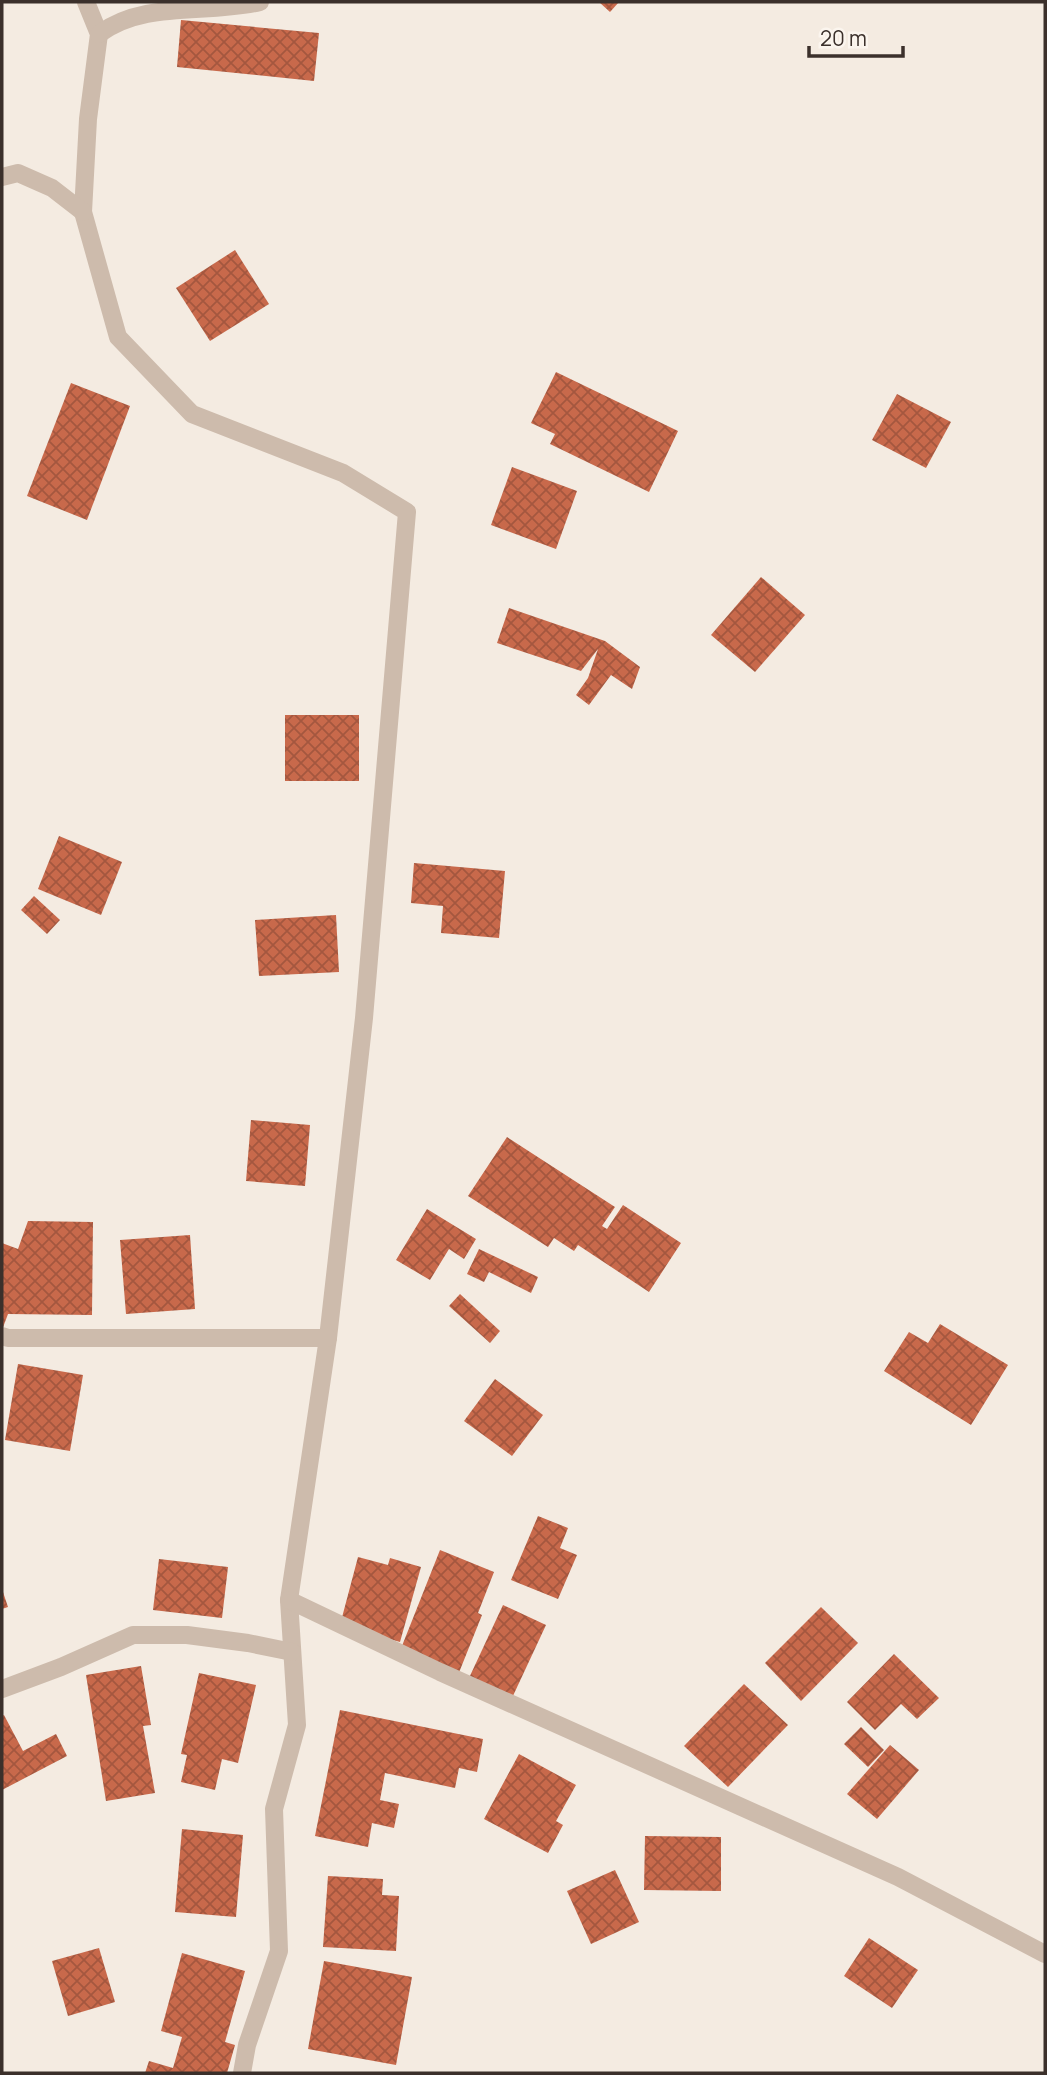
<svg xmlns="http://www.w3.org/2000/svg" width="1047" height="2075" font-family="Manrope,sans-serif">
  <defs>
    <pattern id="building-cross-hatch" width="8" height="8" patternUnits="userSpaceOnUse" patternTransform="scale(1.75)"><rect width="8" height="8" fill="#c8694b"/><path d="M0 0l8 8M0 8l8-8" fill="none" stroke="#a4573f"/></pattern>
  </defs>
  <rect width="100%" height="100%" fill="#f4ebe1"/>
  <g fill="url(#building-cross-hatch)">
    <path d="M599,2H619L610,12Z"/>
    <path d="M181,20L319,33L314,81L177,67Z"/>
    <path d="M235,250L269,304L210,341L176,288Z"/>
    <path d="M556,372L678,431L649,492L550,444L555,434L531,423Z"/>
    <path d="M71,383L130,406L87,520L27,496Z"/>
    <path d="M897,394L951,422L926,468L872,440Z"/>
    <path d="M512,467L577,491L556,549L491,525Z"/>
    <path d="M761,577L805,615L755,672L711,635Z"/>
    <path d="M509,608L605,641L640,667L632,689L611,675L589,705L576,695L588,678L598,649L581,671L497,643Z"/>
    <rect x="285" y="715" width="74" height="66"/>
    <path d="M59,836L122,862L101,915L38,889Z"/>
    <path d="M414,863L505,871L499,938L441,933L443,906L411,903Z"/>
    <path d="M34,896L60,920L47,934L21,910Z"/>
    <path d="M336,915L339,972L259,976L255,920Z"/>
    <path d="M251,1120L310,1125L305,1186L246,1181Z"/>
    <path d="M507,1137L615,1207L602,1226L607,1229L623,1205L681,1243L649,1292L578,1245L574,1251L554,1238L548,1247L468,1196Z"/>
    <path d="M427,1209L476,1239L464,1259L449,1249L430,1280L396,1260Z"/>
    <path d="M28,1221L93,1222L92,1315L8,1314L2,1330V1243L18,1249Z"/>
    <path d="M190,1235L195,1309L126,1314L120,1240Z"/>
    <path d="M479,1249L538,1277L531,1293L489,1272L484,1282L467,1274Z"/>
    <path d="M460,1294L500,1331L490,1343L449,1306Z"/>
    <path d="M940,1324L1008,1365L971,1425L884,1371L909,1332L928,1343Z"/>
    <path d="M18,1364L83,1375L70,1451L5,1440Z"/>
    <path d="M495,1379L543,1415L512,1456L464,1421Z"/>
    <path d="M538,1516L568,1528L560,1548L577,1555L558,1599L511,1580Z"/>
    <path d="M440,1550L494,1572L478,1613L482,1615L456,1680L398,1656Z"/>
    <path d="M358,1557L388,1565L390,1558L421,1567L400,1642L340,1625Z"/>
    <path d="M159,1559L228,1567L222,1618L153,1610Z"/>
    <path d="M2,1589L8,1607L2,1609Z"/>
    <path d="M503,1605L546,1625L512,1698L469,1678Z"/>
    <path d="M821,1607L858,1643L801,1701L765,1663Z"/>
    <path d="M894,1654L939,1698L917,1719L901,1704L875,1730L847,1702Z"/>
    <path d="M141,1666L151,1725L143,1726L155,1793L106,1801L86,1675Z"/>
    <path d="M199,1673L256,1685L238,1763L222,1759L215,1790L181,1782L187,1755L181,1754Z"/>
    <path d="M744,1684L788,1725L728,1787L684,1746Z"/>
    <path d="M340,1710L483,1739L477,1772L459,1768L455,1788L385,1773L380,1800L399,1804L394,1828L372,1823L368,1847L315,1836Z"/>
    <path d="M4,1715L23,1751L56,1734L67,1756L2,1790V1716Z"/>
    <path d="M861,1727L884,1750L868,1767L844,1744Z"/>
    <path d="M890,1745L919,1770L877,1819L847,1794Z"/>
    <path d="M519,1754L576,1785L556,1821L563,1825L548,1853L484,1819Z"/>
    <path d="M182,1829L243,1835L236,1917L175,1912Z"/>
    <path d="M645,1836L721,1837V1891L644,1890Z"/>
    <path d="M615,1870L639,1922L591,1944L567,1891Z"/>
    <path d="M328,1876L383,1879L382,1895L399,1896L396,1951L323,1947Z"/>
    <path d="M869,1938L918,1970L892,2008L844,1976Z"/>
    <path d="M99,1948L115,2002L68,2016L52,1961Z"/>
    <path d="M182,1953L245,1971L225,2042L235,2045L227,2073H145L149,2061L173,2068L182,2037L161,2031Z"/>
    <path d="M324,1961L412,1977L396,2065L308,2049Z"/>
  </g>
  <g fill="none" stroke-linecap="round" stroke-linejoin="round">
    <g stroke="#cdbbac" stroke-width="18">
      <path d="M86,2L99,34L88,119L83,212L118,337L192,414L343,473L407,512L364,1018L328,1338L289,1600L297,1725L274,1809L279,1951L247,2045L242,2073"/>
      <path d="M99,34C145,0 207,15 260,2"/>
      <path d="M2,177L18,173L52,188L83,212"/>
      <path d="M2,1336L8,1338H328"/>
      <path d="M289,1600L440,1672L898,1877L1045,1954"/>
      <path d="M2,1689L61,1667L133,1635H187L248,1643L292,1652"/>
    </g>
  </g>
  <rect width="1047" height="2075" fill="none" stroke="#3b302b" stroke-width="7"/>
  <path d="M809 46v10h94v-10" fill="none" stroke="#3b302b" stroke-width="3.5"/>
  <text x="820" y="46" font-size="21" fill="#3b302b" stroke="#fbf5ee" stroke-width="5" paint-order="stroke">20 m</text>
</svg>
